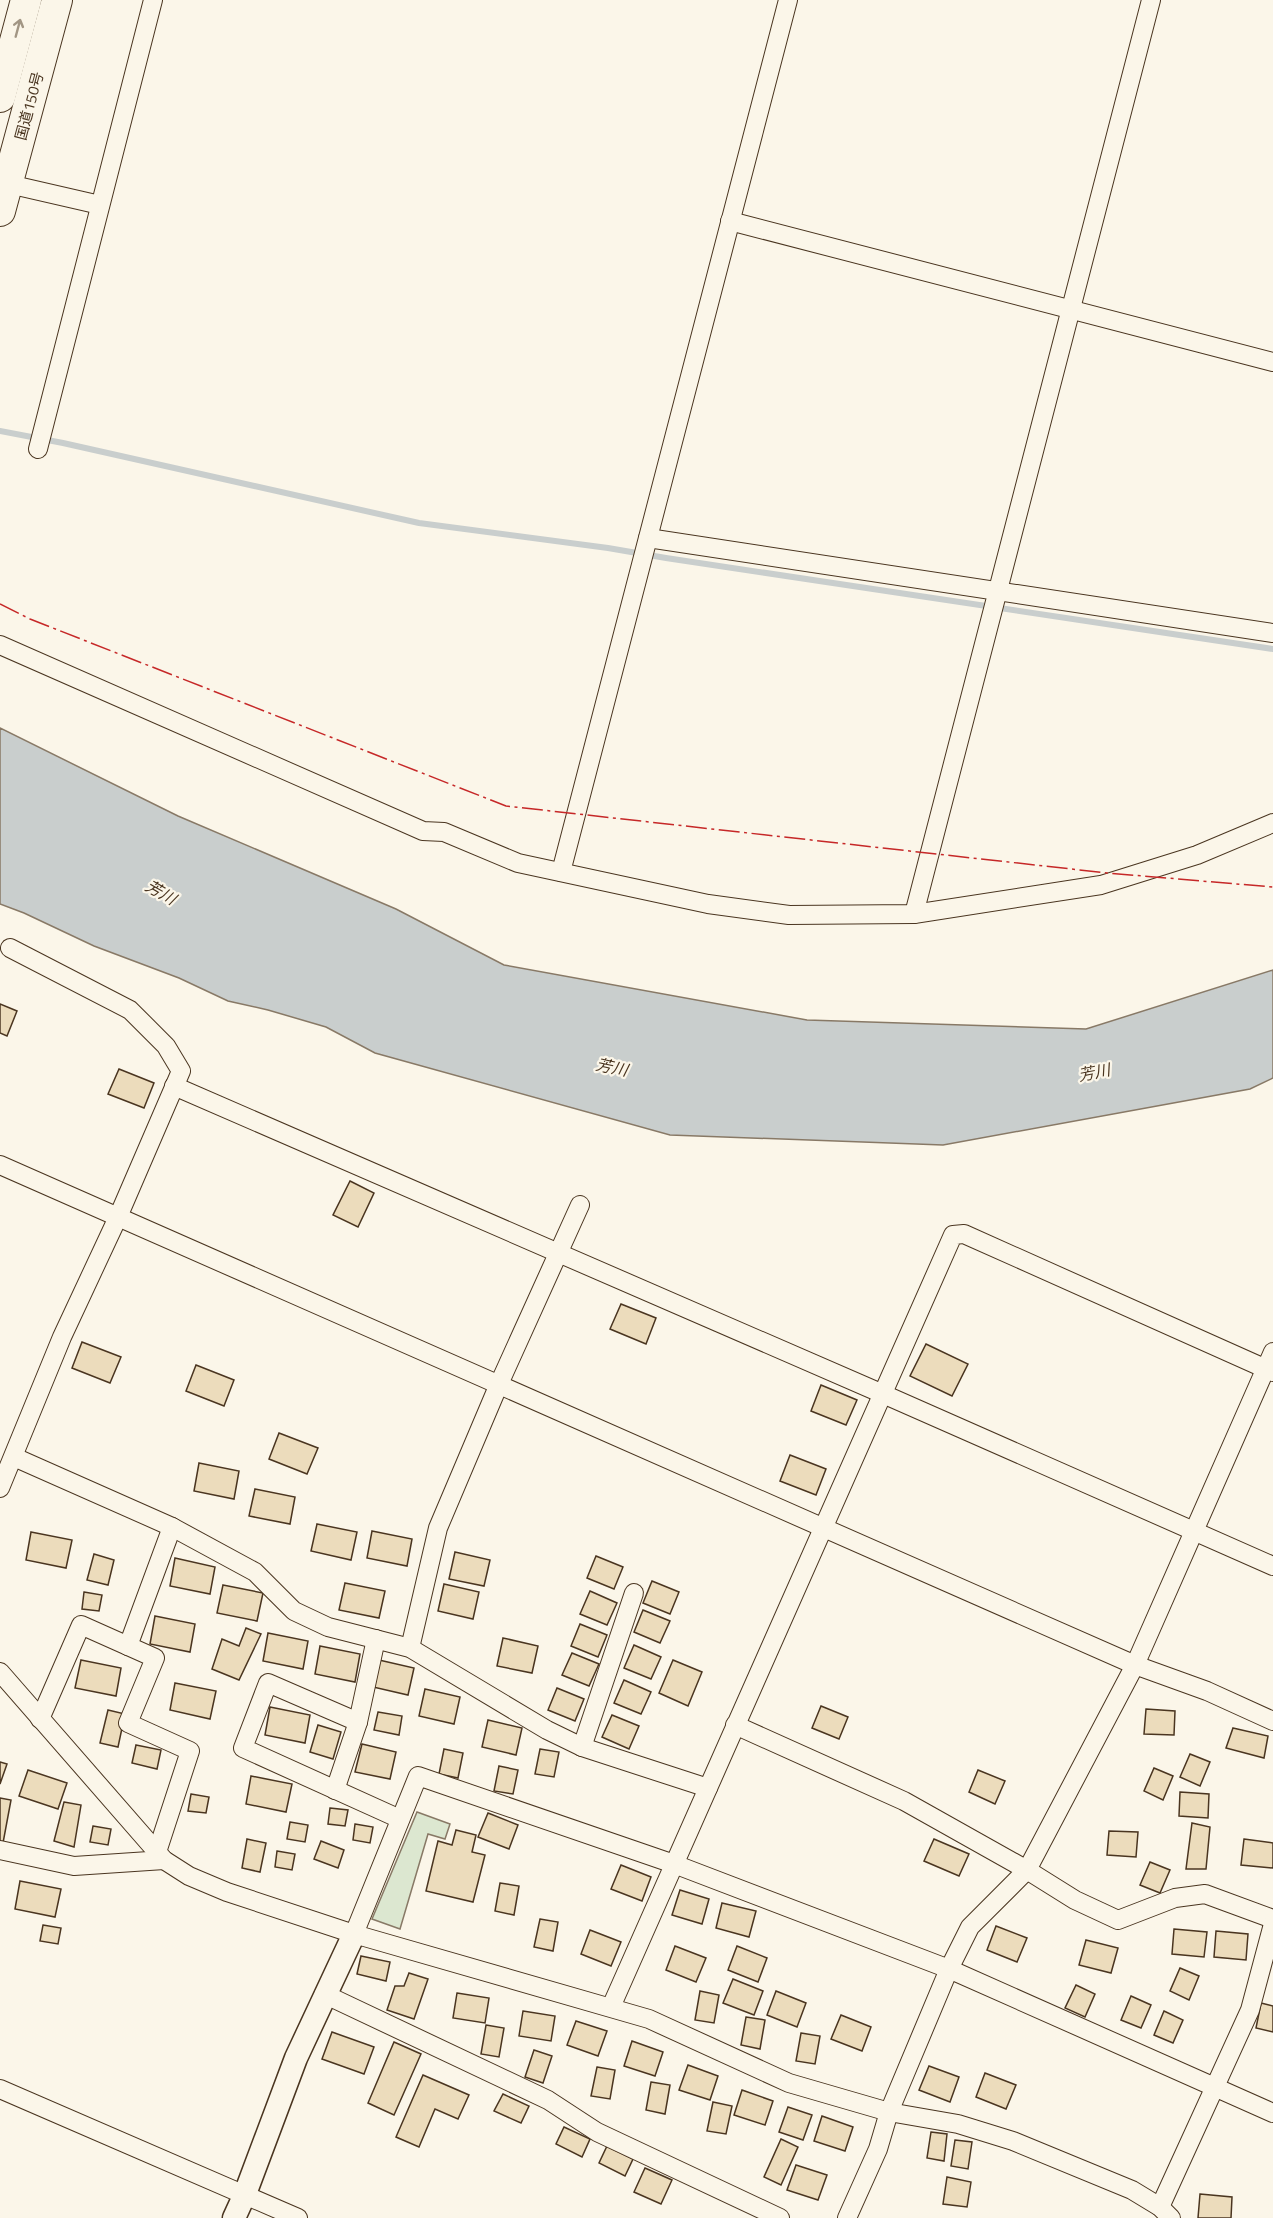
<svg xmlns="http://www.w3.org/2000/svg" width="1273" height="2218" font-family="'Titillium Web','Noto Sans JP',sans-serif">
  <rect width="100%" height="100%" fill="#fbf6e9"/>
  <path fill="#dce7d0" stroke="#887966" stroke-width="1.5" d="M417,1812L450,1824L445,1839L428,1834L400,1929L372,1919Z"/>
  <path fill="#c9cecd" stroke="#887966" stroke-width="1.5" d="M0,728L178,816L396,909L504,965L807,1020L1086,1029L1273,970V1078L1250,1089L943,1145L670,1135L375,1053L326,1027L268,1010L228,1001L179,978L94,946L24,913L0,904Z"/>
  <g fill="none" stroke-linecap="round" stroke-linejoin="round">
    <path stroke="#c9cecd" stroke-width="6" d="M0,431L63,443L419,523L608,548L666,558L1273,649"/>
  </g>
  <g fill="#ecdcbc" stroke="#4a3520" stroke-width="1.5">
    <path d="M0,1004L17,1011L7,1036L0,1033Z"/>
    <path d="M119,1069L154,1083L144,1108L108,1094Z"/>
    <path d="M350,1181L374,1193L358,1227L333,1215Z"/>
    <path d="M621,1304L656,1318L646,1344L610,1329Z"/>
    <path d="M82,1342L121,1357L110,1383L72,1368Z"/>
    <path d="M926,1344L968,1364L952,1396L910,1376Z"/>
    <path d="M196,1365L234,1380L224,1406L186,1391Z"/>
    <path d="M821,1385L857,1400L846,1425L811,1411Z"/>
    <path d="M279,1433L318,1448L307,1474L269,1459Z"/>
    <path d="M790,1455L826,1469L816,1495L780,1481Z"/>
    <path d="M199,1463L239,1471L234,1499L194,1491Z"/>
    <path d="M255,1489L295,1497L290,1524L249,1516Z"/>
    <path d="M317,1524L357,1532L351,1560L311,1551Z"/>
    <path d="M372,1531L412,1539L407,1566L367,1558Z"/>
    <path d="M31,1532L72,1540L66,1568L26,1560Z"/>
    <path d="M455,1552L490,1560L484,1586L449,1579Z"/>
    <path d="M94,1554L114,1560L108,1585L87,1580Z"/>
    <path d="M596,1556L623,1567L614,1589L587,1578Z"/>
    <path d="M175,1558L215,1567L210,1594L170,1586Z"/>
    <path d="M652,1581L679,1592L670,1614L643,1603Z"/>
    <path d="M345,1583L385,1591L379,1618L339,1610Z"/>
    <path d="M444,1584L479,1592L473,1619L438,1611Z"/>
    <path d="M223,1585L263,1593L257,1621L217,1613Z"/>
    <path d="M590,1591L617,1603L607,1625L580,1614Z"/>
    <path d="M84,1592L102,1595L99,1611L82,1609Z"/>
    <path d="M643,1610L670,1621L660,1643L634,1632Z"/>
    <path d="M155,1616L195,1624L190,1652L150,1644Z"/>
    <path d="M580,1624L607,1635L598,1657L571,1646Z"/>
    <path d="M246,1628L261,1634L239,1680L212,1669L222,1639L239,1646Z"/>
    <path d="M268,1633L308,1641L303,1669L263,1661Z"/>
    <path d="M503,1638L538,1646L532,1673L497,1666Z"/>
    <path d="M634,1645L661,1657L651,1679L624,1668Z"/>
    <path d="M320,1646L360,1654L355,1682L315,1674Z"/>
    <path d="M572,1653L599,1664L589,1686L562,1675Z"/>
    <path d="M81,1660L121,1668L116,1696L75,1688Z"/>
    <path d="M379,1660L414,1668L408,1695L373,1687Z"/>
    <path d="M673,1660L702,1672L688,1706L659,1693Z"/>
    <path d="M624,1680L651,1692L641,1714L614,1703Z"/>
    <path d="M175,1683L216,1691L210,1719L170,1710Z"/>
    <path d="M557,1688L584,1699L575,1721L548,1710Z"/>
    <path d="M425,1689L460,1697L454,1724L419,1716Z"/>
    <path d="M821,1706L848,1717L839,1739L812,1728Z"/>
    <path d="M270,1707L310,1715L305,1743L265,1735Z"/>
    <path d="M1146,1709L1175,1711L1174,1735L1144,1734Z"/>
    <path d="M108,1710L125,1714L118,1747L100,1743Z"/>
    <path d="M378,1712L402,1716L399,1735L374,1730Z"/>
    <path d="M612,1715L639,1726L629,1749L602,1737Z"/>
    <path d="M488,1720L522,1728L516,1755L482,1747Z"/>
    <path d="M318,1725L341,1732L333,1759L310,1752Z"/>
    <path d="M1233,1728L1268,1736L1264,1758L1226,1748Z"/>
    <path d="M362,1744L396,1752L390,1779L355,1772Z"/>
    <path d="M136,1745L161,1750L157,1769L132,1763Z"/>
    <path d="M444,1749L463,1753L458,1778L439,1774Z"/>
    <path d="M540,1749L559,1752L554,1777L535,1774Z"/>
    <path d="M1190,1754L1210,1762L1200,1786L1180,1777Z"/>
    <path d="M0,1762L7,1764L0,1784Z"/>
    <path d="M499,1766L518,1770L513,1794L494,1791Z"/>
    <path d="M1154,1768L1173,1776L1163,1800L1144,1791Z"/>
    <path d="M28,1770L67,1783L58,1809L19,1796Z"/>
    <path d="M978,1770L1005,1781L995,1804L969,1792Z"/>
    <path d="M251,1776L292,1784L286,1812L246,1804Z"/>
    <path d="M1180,1792L1209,1794L1208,1818L1179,1816Z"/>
    <path d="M191,1794L209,1797L206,1813L188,1811Z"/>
    <path d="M0,1798L11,1800L3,1843L0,1842Z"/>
    <path d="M64,1802L81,1805L74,1847L54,1841Z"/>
    <path d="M330,1808L348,1810L345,1826L328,1824Z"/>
    <path d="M488,1813L518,1825L509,1849L478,1837Z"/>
    <path d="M290,1822L308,1825L305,1842L287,1839Z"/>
    <path d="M1192,1823L1210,1827L1206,1869H1186Z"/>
    <path d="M355,1824L373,1827L370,1843L353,1840Z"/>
    <path d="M93,1826L111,1829L108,1845L90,1842Z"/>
    <path d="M456,1830L476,1835L472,1852L485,1855L473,1902L426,1891L438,1841L452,1845Z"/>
    <path d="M1109,1831L1138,1832L1136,1857L1107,1855Z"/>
    <path d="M247,1839L266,1843L260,1872L242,1868Z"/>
    <path d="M934,1839L969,1854L959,1876L924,1861Z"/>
    <path d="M1244,1839L1273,1843V1868L1241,1865Z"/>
    <path d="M321,1841L344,1850L338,1868L314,1859Z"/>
    <path d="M277,1851L295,1854L292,1870L275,1867Z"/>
    <path d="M1150,1862L1170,1870L1160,1893L1140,1885Z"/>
    <path d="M621,1865L651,1877L642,1901L611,1889Z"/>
    <path d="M20,1881L61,1889L55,1917L15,1909Z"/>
    <path d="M500,1883L519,1886L514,1915L495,1911Z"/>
    <path d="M680,1890L709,1899L702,1924L672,1915Z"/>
    <path d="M722,1903L756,1911L749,1937L716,1928Z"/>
    <path d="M540,1919L558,1922L553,1951L534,1947Z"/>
    <path d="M43,1925L61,1928L58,1944L40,1941Z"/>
    <path d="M996,1926L1027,1938L1017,1962L987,1950Z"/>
    <path d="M1174,1929L1207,1932L1204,1957L1172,1954Z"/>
    <path d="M590,1930L621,1942L611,1966L581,1954Z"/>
    <path d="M1216,1931L1248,1934L1246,1960L1214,1957Z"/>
    <path d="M1086,1940L1118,1948L1111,1973L1079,1965Z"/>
    <path d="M675,1946L706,1958L696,1982L666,1970Z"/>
    <path d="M737,1946L767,1958L758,1982L728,1970Z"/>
    <path d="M361,1956L390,1962L386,1981L357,1974Z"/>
    <path d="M1180,1968L1199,1976L1189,2000L1170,1991Z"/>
    <path d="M409,1973L428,1979L414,2019L387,2010L395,1986H404Z"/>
    <path d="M733,1979L763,1991L754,2015L723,2003Z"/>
    <path d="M1076,1985L1095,1994L1085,2017L1065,2008Z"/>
    <path d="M700,1991L719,1995L714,2023L695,2020Z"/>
    <path d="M776,1991L806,2003L797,2027L767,2015Z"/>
    <path d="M457,1993L489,1998L485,2023L453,2018Z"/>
    <path d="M1131,1996L1151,2005L1141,2028L1121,2020Z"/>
    <path d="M1261,2003L1273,2006V2032L1256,2028Z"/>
    <path d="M523,2011L555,2016L551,2041L519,2036Z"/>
    <path d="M1164,2011L1183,2020L1173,2043L1154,2035Z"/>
    <path d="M841,2015L871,2027L862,2051L831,2039Z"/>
    <path d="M746,2017L765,2020L760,2049L741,2045Z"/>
    <path d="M576,2021L607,2031L598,2056L567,2045Z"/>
    <path d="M486,2025L504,2028L499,2057L481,2054Z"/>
    <path d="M332,2032L374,2047L364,2074L322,2059Z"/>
    <path d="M801,2033L820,2036L815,2064L796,2061Z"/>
    <path d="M632,2041L663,2052L655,2076L624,2066Z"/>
    <path d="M394,2042L421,2054L394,2115L368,2103Z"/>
    <path d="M534,2050L552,2056L543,2083L525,2077Z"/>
    <path d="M688,2065L718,2076L710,2100L679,2090Z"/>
    <path d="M929,2066L959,2077L950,2102L919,2090Z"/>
    <path d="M597,2067L615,2070L610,2099L591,2096Z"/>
    <path d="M985,2073L1016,2085L1006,2109L976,2097Z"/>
    <path d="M423,2075L469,2095L458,2119L435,2109L419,2147L396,2137Z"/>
    <path d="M651,2082L670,2085L665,2114L646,2110Z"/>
    <path d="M742,2090L773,2101L765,2125L734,2115Z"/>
    <path d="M503,2094L529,2106L521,2123L494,2111Z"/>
    <path d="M713,2102L732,2106L726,2134L707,2131Z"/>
    <path d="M788,2107L812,2115L803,2140L779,2132Z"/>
    <path d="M822,2116L853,2127L845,2151L814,2141Z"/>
    <path d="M564,2127L590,2139L582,2157L556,2144Z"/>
    <path d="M931,2132L947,2134L944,2161L927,2158Z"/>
    <path d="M781,2139L798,2147L781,2185L764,2177Z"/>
    <path d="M955,2140L972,2142L968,2169L951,2166Z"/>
    <path d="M607,2146L633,2159L625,2176L599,2163Z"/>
    <path d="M796,2165L827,2175L818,2200L787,2190Z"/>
    <path d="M645,2168L672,2180L661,2204L634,2192Z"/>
    <path d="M947,2177L971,2182L967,2207L943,2204Z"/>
    <path d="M1200,2194L1232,2197L1231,2218H1198Z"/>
  </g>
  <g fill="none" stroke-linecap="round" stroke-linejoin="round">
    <defs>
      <g id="minor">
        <path d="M0,182L100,205"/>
        <path d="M730,221L1273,362"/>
        <path d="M38,449L153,0"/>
        <path d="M648,538L1273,633"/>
        <path d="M0,645L423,831L444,832L518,863L708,904L789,915L914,914L1101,885L1197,855L1273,823"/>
        <path d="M561,872L788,0"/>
        <path d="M914,914L1151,0"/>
        <path d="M174,1086L883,1394L1273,1566"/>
        <path d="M0,1165L1135,1665L1207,1691L1273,1721"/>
        <path d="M14,1457L172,1527L255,1572L294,1611L328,1627L410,1648L547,1730L582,1747L708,1788"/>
        <path d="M0,1488L62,1337L118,1217L181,1071L166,1046L130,1010L10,948"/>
        <path d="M128,1646L172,1527"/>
        <path d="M410,1648L438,1528L499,1384L580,1205"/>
        <path d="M0,1672L164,1860L189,1876L227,1892L354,1934L649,2019L789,2083L889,2112L958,2124L1013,2141L1132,2190L1160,2207L1171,2218"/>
        <path d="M40,1719L81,1625L155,1658L128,1723L190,1751L157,1852"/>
        <path d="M358,1722L268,1683L243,1748L400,1819"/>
        <path d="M735,1725L904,1801L1027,1870L1075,1900L1118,1920L1175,1898L1205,1894L1273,1919"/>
        <path d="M582,1747L634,1593"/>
        <path d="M335,1790L358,1722L376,1639"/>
        <path d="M0,1850L74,1866L164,1860"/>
        <path d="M354,1934L418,1776L674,1864L949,1969L1273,2113"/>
        <path d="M324,1994L548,2100L597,2132L780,2218"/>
        <path d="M611,2007L953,1235L964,1234L1273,1372"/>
        <path d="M0,2089L298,2218"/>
        <path d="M1160,2207L1250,2010L1273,1924"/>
        <path d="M847,2218L878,2149L889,2112L949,1969L970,1927L1027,1870L1135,1665L1273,1352"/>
      </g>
      <path id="tertiary" d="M234,2218L245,2194L296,2058L354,1934"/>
      <g id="trunk">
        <path d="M0,97L26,0"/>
        <path d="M0,211L57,0"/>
      </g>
    </defs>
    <use href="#minor" stroke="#4a3520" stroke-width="20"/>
    <use href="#tertiary" stroke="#4a3520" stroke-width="25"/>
    <use href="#trunk" stroke="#4a3520" stroke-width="32"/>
    <use href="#minor" stroke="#fbf6e9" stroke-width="18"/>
    <use href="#tertiary" stroke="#fbf6e9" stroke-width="22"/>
    <use href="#trunk" stroke="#fbf6e9" stroke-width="30"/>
    <path stroke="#c62828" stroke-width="1.5" stroke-dasharray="21 4.5 3 4.5" stroke-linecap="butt" d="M0,604L30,619L506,806L1107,873L1273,887"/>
  </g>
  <defs><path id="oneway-shaft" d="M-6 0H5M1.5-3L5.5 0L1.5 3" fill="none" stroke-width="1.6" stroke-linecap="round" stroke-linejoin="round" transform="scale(1.5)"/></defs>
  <use stroke="#a29684" href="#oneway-shaft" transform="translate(18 28) rotate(-75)"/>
  <g text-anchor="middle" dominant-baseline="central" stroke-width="4.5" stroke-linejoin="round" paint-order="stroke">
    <g font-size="15" fill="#4a3520" stroke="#fbf6e9">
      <text transform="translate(29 106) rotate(-75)">国道150号</text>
    </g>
    <g font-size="16" font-style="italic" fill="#4a3520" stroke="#fbf6e9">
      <text transform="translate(161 892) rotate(30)">芳川</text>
      <text transform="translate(612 1067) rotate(12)">芳川</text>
      <text transform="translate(1094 1072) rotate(-11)">芳川</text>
    </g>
  </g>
</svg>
